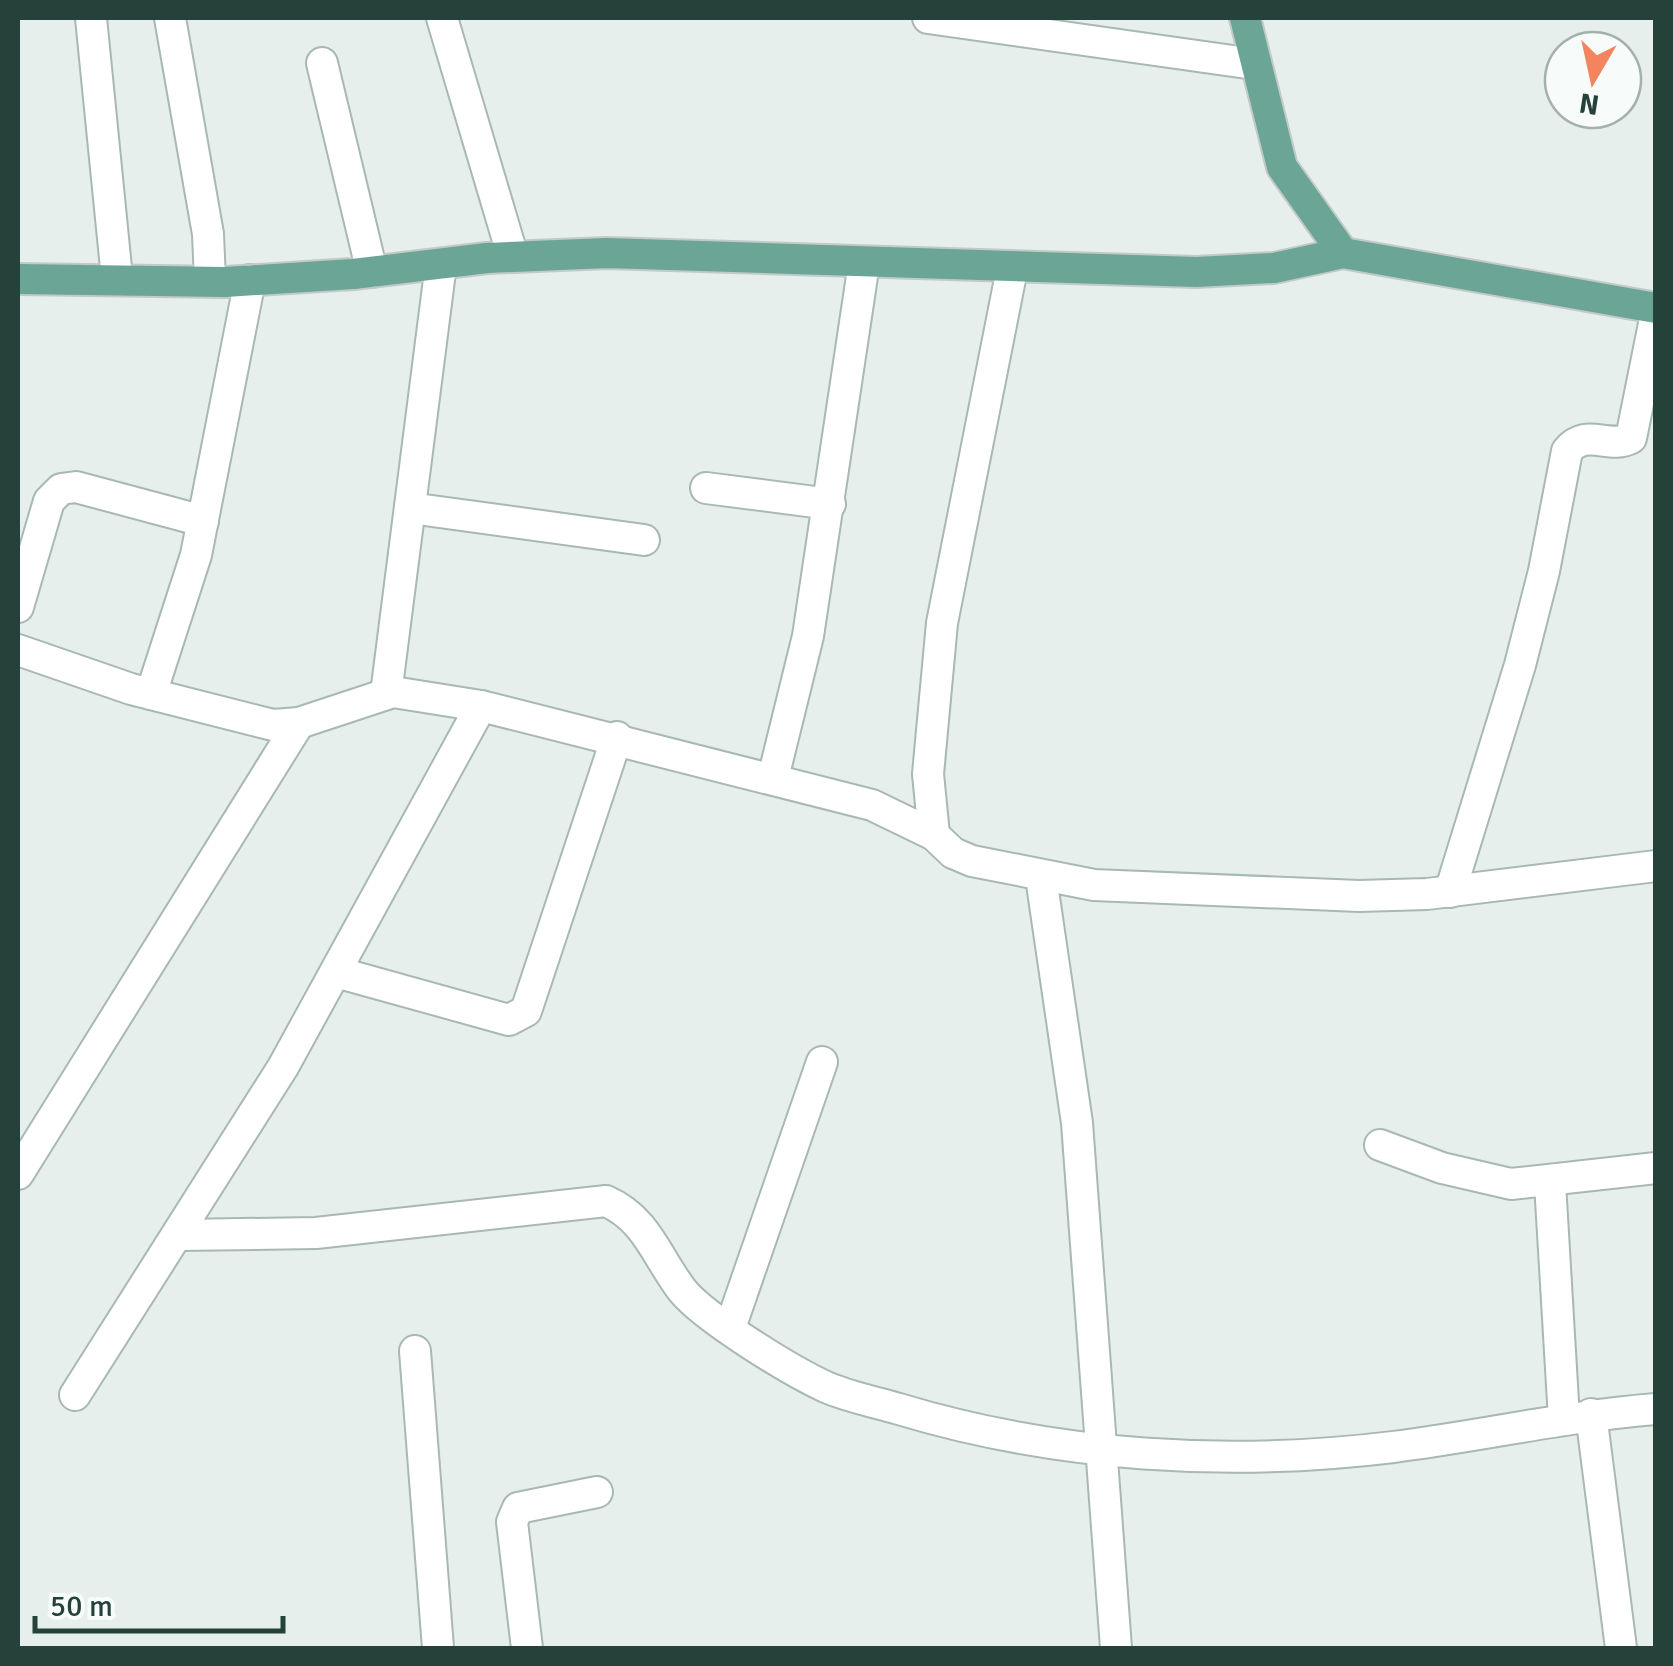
<svg xmlns="http://www.w3.org/2000/svg" width="1673" height="1666" font-family="Signika,sans-serif">
  <rect width="100%" height="100%" fill="#e6efeb"/>
  <g fill="none" stroke-linecap="round" stroke-linejoin="round">
    <defs>
      <g id="minor">
        <path d="M91,18L117,278"/>
        <path d="M170,18L208,234L210,281"/>
        <path d="M442,18L513,257"/>
        <path d="M928,18L1254,64"/>
        <path d="M322,63L372,272"/>
        <path d="M706,488L830,504"/>
        <path d="M410,508L644,540"/>
        <path d="M18,607L49,501L61,489L76,487L203,521"/>
        <path d="M18,650L131,689L273,725L299,723L393,692L481,706L872,805L934,835L953,853L972,861L1094,885L1359,896L1427,894L1656,866"/>
        <path d="M151,694L196,555L250,280"/>
        <path d="M386,694L441,264"/>
        <path d="M773,778L808,636L864,263"/>
        <path d="M934,835L928,774L942,623L1012,269"/>
        <path d="M1041,877L1077,1123L1116,1648"/>
        <path d="M1450,892L1520,665L1544,571L1567,451C1586,427 1609,450 1631,438L1656,314"/>
        <path d="M336,972L509,1020L526,1011L617,737"/>
        <path d="M1380,1145L1442,1168L1511,1184L1656,1168"/>
        <path d="M18,1174L299,723"/>
        <path d="M1550,1183L1564,1419"/>
        <path d="M179,1235L316,1233L606,1201C647,1219 656,1256 682,1290C704,1318 793,1372 826,1387C849,1397 875,1402 899,1409C1058,1457 1229,1467 1393,1447C1481,1436 1567,1416 1656,1409"/>
        <path d="M730,1328L822,1062"/>
        <path d="M415,1351L438,1648"/>
        <path d="M75,1395L283,1067L481,706"/>
        <path d="M1591,1414L1621,1648"/>
        <path d="M527,1648L512,1522L518,1508L597,1492"/>
      </g>
      <g id="major">
        <path d="M1245,18L1282,167L1343,253L1656,308"/>
        <path d="M18,279L225,282L353,274L487,258L607,253L1196,272L1274,268L1343,253"/>
      </g>
    </defs>
    <use href="#minor" stroke="#a8b8b2" stroke-width="34"/>
    <use href="#major" stroke="#c2cac8" stroke-width="34"/>
    <use href="#minor" stroke="#fff" stroke-width="30"/>
    <use href="#major" stroke="#6aa596" stroke-width="30"/>
  </g>
  <rect width="1673" height="1666" fill="none" stroke="#24423a" stroke-width="40"/>
  <g transform="translate(1593 80) rotate(189)"><circle r="48" fill="#f7fbf9" stroke="#a3b1ad" stroke-width="2.5"/>
  <path d="M0-8L18 38L0 25L-18 38Z" fill="#f4845f"/>
  <text y="-15" font-size="28" font-weight="bold" text-anchor="middle" fill="#24423a">N</text>
  </g>
  <path d="M35 1616v15h248v-15" fill="none" stroke="#24423a" stroke-width="5"/>
  <text x="50" y="1616" font-size="30" fill="#24423a" stroke="#f7fbf9" stroke-width="8" paint-order="stroke">50 m</text>
</svg>
